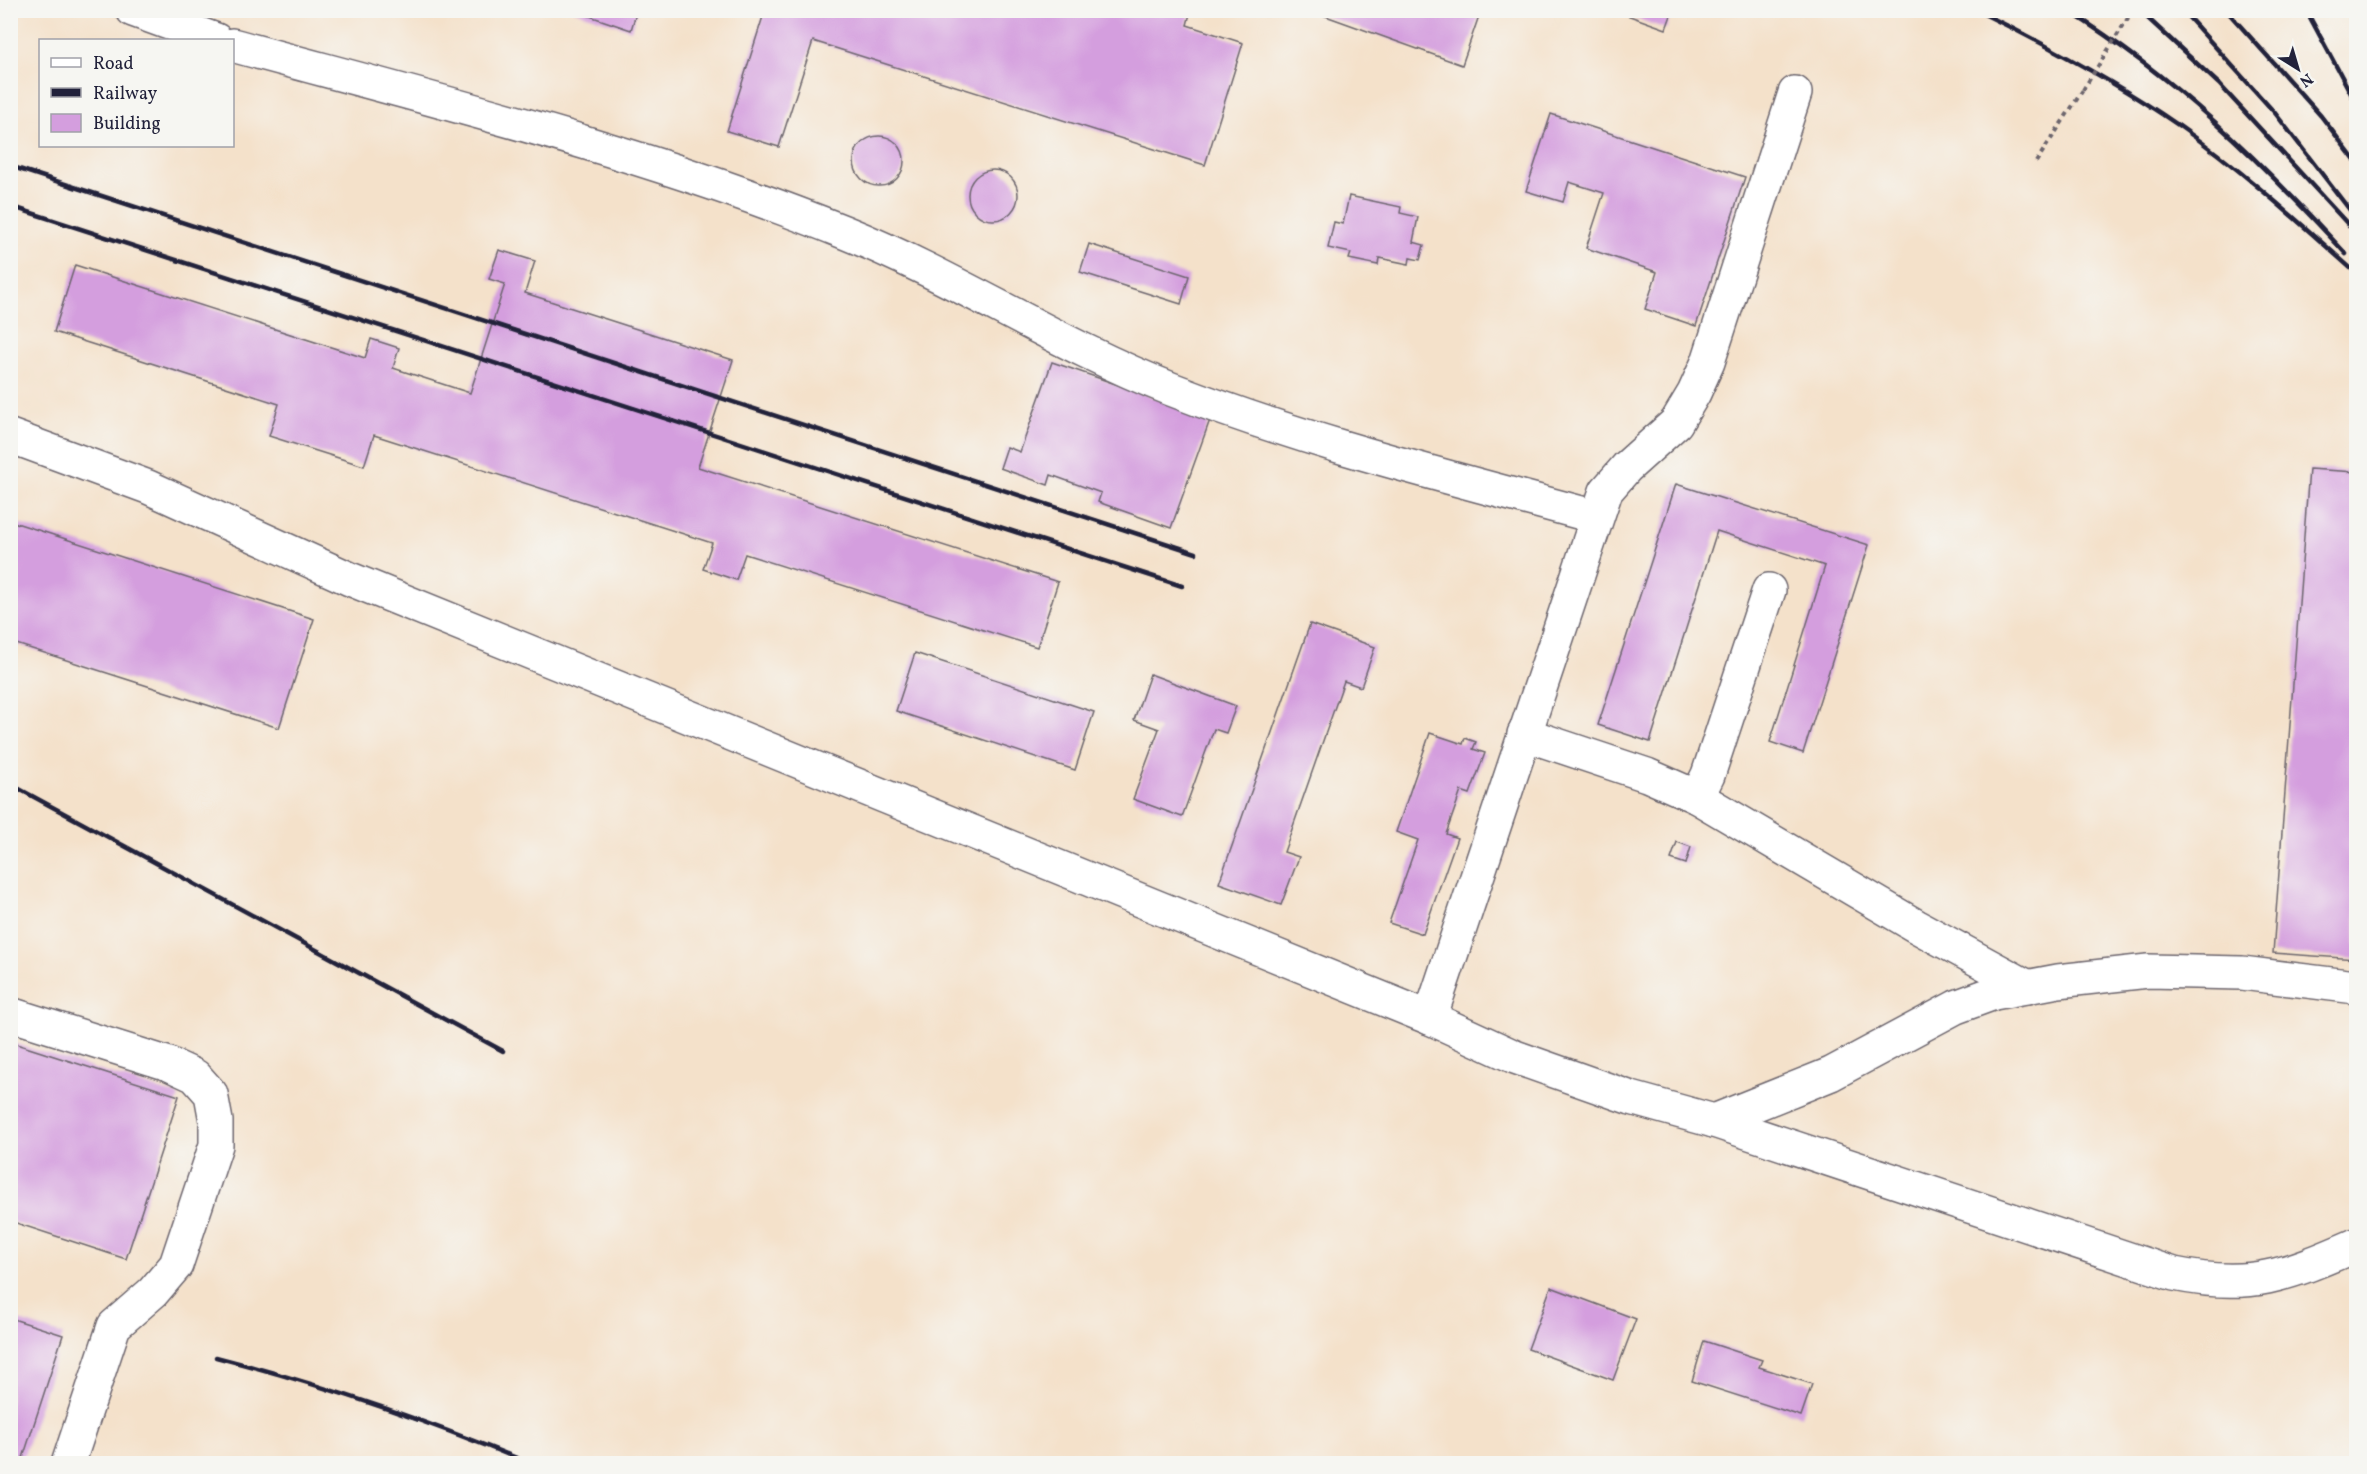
<svg xmlns="http://www.w3.org/2000/svg" width="2367" height="1474" font-family="Vollkorn,serif">
  <rect width="100%" height="100%" fill="#f6f6f2"/>
  <filter id="ink" filterUnits="userSpaceOnUse"><feTurbulence type="fractalNoise" baseFrequency=".0167" numOctaves="2"/><feDisplacementMap in="SourceGraphic" scale="12" xChannelSelector="R" yChannelSelector="G"/><feConvolveMatrix kernelMatrix="1 2 1 2 8 2 1 2 1" color-interpolation-filters="sRGB"/></filter>
  <filter id="wash" filterUnits="userSpaceOnUse"><feTurbulence type="fractalNoise" baseFrequency=".008" numOctaves="4" result="noise"/><feDisplacementMap in="SourceGraphic" scale="24" xChannelSelector="R" yChannelSelector="G"/><feGaussianBlur stdDeviation="1.35" result="paint"/><feColorMatrix in="noise" values="0 0 0 0 0 0 0 0 0 0 0 0 0 0 0 0 0 1.4 0 .05"/><feComposite in="paint" operator="in"/></filter>
  <g filter="url(#wash)">
    <rect width="100%" height="100%" fill="#f4e1ca"/>
    <g id="blocks">
      <g fill="#d49ede">
        <path d="M572,10H637L631,30Z"/>
        <path d="M765,10H1191L1187,25L1243,43L1205,165L813,41L779,147L727,131Z"/>
        <path d="M1309,10H1481L1462,65Z"/>
        <path d="M1613,10H1673L1666,29Z"/>
        <path d="M1551,114L1745,177L1696,326L1645,309L1657,272L1586,248L1604,193L1569,182L1563,202L1526,191Z"/>
        <circle cx="879" cy="161" r="25"/>
        <circle cx="993" cy="195" r="25"/>
        <path d="M1349,196L1401,207L1400,213L1418,217L1413,242L1424,245L1420,260L1410,258L1409,264L1379,258L1378,265L1349,259L1351,253L1328,248L1334,222L1343,224Z"/>
        <path d="M1089,244L1189,276L1181,304L1080,272Z"/>
        <path d="M499,250L535,261L525,293L733,360L698,467L1058,582L1037,647L745,554L736,580L703,569L712,543L374,435L364,466L269,436L279,404L54,332L75,265L365,358L371,339L399,348L393,368L470,393L505,284L489,279Z"/>
        <path d="M1052,362L1211,417L1171,528L1098,502L1101,493L1051,475L1048,485L1000,468L1007,447L1020,452Z"/>
        <path d="M2309,469L2356,472V959L2273,953Z"/>
        <path d="M1676,484L1869,545L1803,753L1770,742L1825,566L1717,531L1650,742L1598,725Z"/>
        <path d="M10,521L314,619L279,728L10,642Z"/>
        <path d="M1310,624L1375,647L1361,687L1344,681L1284,852L1299,857L1281,905L1219,883Z"/>
        <path d="M915,653L1094,712L1075,770L896,711Z"/>
        <path d="M1150,674L1236,706L1226,733L1214,729L1182,817L1133,799L1159,729L1134,720Z"/>
        <path d="M1430,733L1463,744L1465,738L1476,742L1473,749L1485,753L1470,794L1461,791L1446,834L1457,838L1423,934L1389,923L1418,840L1396,832Z"/>
        <path d="M1677,842L1691,847L1686,864L1671,859Z"/>
        <path d="M10,1042L179,1096L126,1259L10,1221Z"/>
        <path d="M1551,1287L1636,1319L1613,1380L1528,1349Z"/>
        <path d="M10,1318L63,1335L21,1464H10Z"/>
        <path d="M1704,1341L1762,1360L1759,1367L1812,1384L1801,1416L1692,1381Z"/>
      </g>
    </g>
  </g>
  <g filter="url(#ink)">
    <use href="#blocks" fill-opacity="0" stroke="#6c656d" stroke-width="1.5"/>
    <g fill="none" stroke-linecap="round" stroke-linejoin="round">
      <defs>
        <g id="minor">
          <path d="M133,10L216,40"/>
          <path d="M232,45C438,101 646,152 844,232C956,277 1058,345 1171,389C1309,443 1453,478 1596,517"/>
          <path d="M10,436L148,487L350,579L1430,1018L1515,1057L1631,1098L1714,1121L2174,1274C2251,1290 2287,1275 2356,1245"/>
          <path d="M1524,734L1647,775L1697,797L1916,926L2028,987"/>
          <path d="M1697,797L1708,775L1769,590"/>
          <path d="M10,1014L169,1064L195,1076L211,1094L216,1121V1145L176,1265L153,1292L114,1326L68,1464"/>
          <path d="M1430,1018L1606,491L1627,467L1676,423L1694,393L1708,362L1795,93"/>
          <path d="M1714,1121L1831,1074L1956,1007L1994,993L2058,981L2148,971L2242,973L2356,987"/>
        </g>
      </defs>
      <use href="#minor" stroke="#6c656d" stroke-width="36"/>
      <path stroke="#6c656d" stroke-width="4" stroke-dasharray="4.5 4.5" stroke-linecap="butt" d="M2036,162L2083,90"/>
      <use href="#minor" stroke="#fff" stroke-width="33"/>
      <g stroke="#22223b" stroke-width="4.5">
        <path d="M1976,10C2045,44 2114,81 2178,125C2241,169 2299,222 2356,273"/>
        <path d="M2067,10C2177,79 2259,159 2346,254"/>
        <path d="M2139,10L2219,84L2356,233"/>
        <path d="M2182,10L2275,113L2356,218"/>
        <path d="M2226,10L2321,116L2356,162"/>
        <path d="M2306,10L2356,103"/>
        <path d="M10,166L1196,553"/>
        <path d="M10,206L1182,586"/>
        <path d="M10,784L503,1051"/>
        <path d="M216,1357C324,1385 428,1421 531,1464"/>
      </g>
      <path stroke="#6c656d" stroke-width="4" stroke-dasharray="4.5 4.5" stroke-linecap="butt" d="M2083,90L2133,10"/>
    </g>
  </g>
  <rect width="2367" height="1474" fill="none" stroke="#f6f6f2" stroke-width="36"/>
  <rect x="39" y="39" width="195" height="108" fill="#f6f6f2" stroke="#a1a1a9" stroke-width="1.5"/>
  <rect x="51" y="58" width="30" height="9" fill="#ffffff" stroke="#a1a1a9" stroke-width="1.5"/>
  <text x="93" y="69" font-size="18" fill="#22223b">Road</text>
  <rect x="51" y="88" width="30" height="9" fill="#22223b" stroke="#a1a1a9" stroke-width="1.5"/>
  <text x="93" y="99" font-size="18" fill="#22223b">Railway</text>
  <rect x="51" y="114" width="30" height="18" fill="#d49ede" stroke="#a1a1a9" stroke-width="1.5"/>
  <text x="93" y="129" font-size="18" fill="#22223b">Building</text>
  <g transform="translate(2298 69) rotate(143)" stroke="#f6f6f2" stroke-width="4.5" paint-order="stroke">
  <path d="M0-4.5L10 22L0 15L-10 22Z" fill="#22223b"/>
  <text y="-9" font-size="16" font-weight="bold" text-anchor="middle" fill="#22223b">N</text>
  </g>
</svg>
